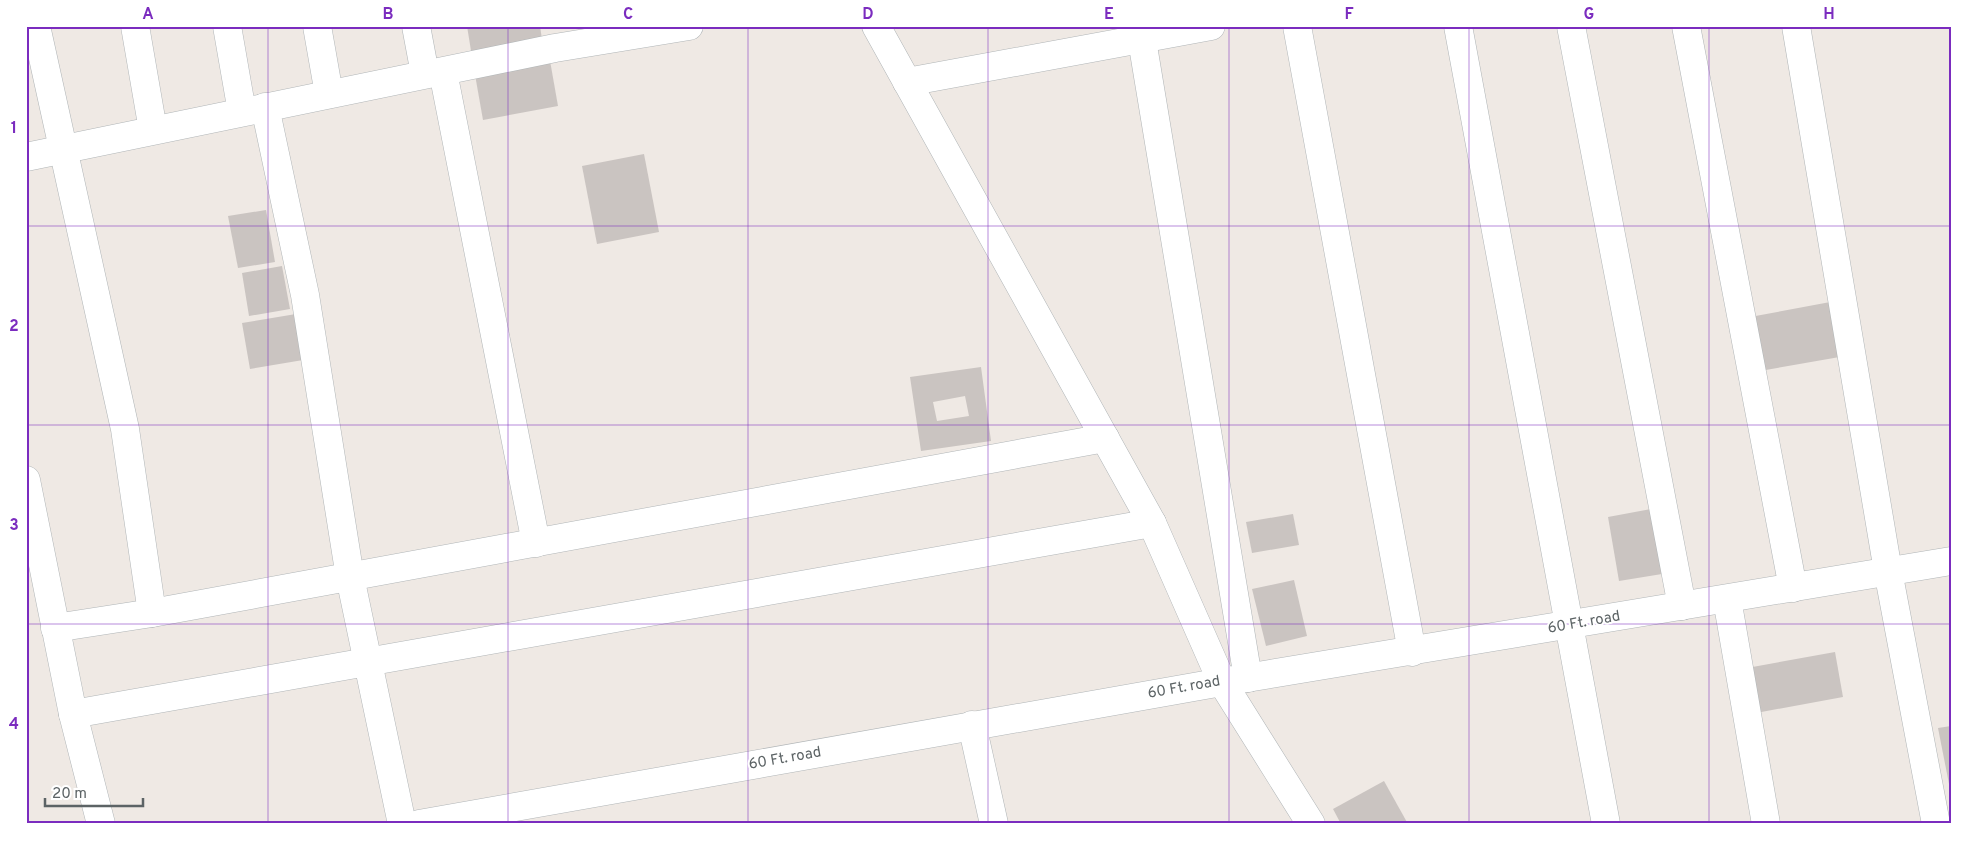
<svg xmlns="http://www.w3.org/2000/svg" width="1977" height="850" font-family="Overpass,sans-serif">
  <rect width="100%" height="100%" fill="#efe9e4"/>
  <g fill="#cac4c1" fill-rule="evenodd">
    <path d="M467,26H540L543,46L472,57Z"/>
    <path d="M549,55L558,106L483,120L474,69Z"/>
    <path d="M644,154L659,232L597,244L582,166Z"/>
    <path d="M266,210L275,262L238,268L228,216Z"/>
    <path d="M282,266L290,309L249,316L242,273Z"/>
    <path d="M1841,300L1851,355L1760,371L1750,317Z"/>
    <path d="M302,313L309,359L250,369L242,323Z"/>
    <path d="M981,367L991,441L921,451L910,377ZM965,396L969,416L937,421L933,402Z"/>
    <path d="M1651,509L1662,574L1619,581L1608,517Z"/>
    <path d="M1293,514L1299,545L1252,553L1246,522Z"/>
    <path d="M1294,580L1307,636L1266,646L1252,589Z"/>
    <path d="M1835,652L1843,697L1756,713L1747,668Z"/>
    <path d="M1951,726V789H1950L1938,728Z"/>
    <path d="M1384,781L1408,824H1341L1333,809Z"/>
  </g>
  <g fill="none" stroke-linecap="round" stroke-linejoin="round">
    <defs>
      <g id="minor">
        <path d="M36,26L125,429L152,613"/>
        <path d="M135,26L153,130"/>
        <path d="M227,26L242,112"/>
        <path d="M317,26L329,94"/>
        <path d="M416,26L425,74"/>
        <path d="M1297,26L1412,652"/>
        <path d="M1458,26L1606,824"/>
        <path d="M1571,26L1682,606"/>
        <path d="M1686,26L1793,588"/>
        <path d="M1796,26L1888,571L1936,824"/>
        <path d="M1142,40L1248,678"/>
        <path d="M443,72L536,543"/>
        <path d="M907,82L1211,26"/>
        <path d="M265,107L305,295L350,577L402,824"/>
        <path d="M26,157L555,48L689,26"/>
        <path d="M26,480L73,714L101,824"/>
        <path d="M1727,599L1766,824"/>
        <path d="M55,628L152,613L1105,438"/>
        <path d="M73,714L1152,523"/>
        <path d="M972,725L994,824"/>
      </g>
      <g id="tertiary">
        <path d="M876,26L1152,523L1222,682L1311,824"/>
        <path d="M419,824L1222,682L1951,561"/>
      </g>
    </defs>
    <use href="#minor" stroke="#b0b5b7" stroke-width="29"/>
    <use href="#tertiary" stroke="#b0b5b7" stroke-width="29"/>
    <use href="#minor" stroke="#fff" stroke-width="28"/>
    <use href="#tertiary" stroke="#fff" stroke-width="28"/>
  </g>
  <path fill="none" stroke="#7b2cbf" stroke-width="1" stroke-opacity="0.55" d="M268,26V824M508,26V824M748,26V824M988,26V824M1229,26V824M1469,26V824M1709,26V824M26,226H1951M26,425H1951M26,624H1951"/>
  <g text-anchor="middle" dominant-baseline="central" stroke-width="4" stroke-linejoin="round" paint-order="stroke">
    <g font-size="15" fill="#5c6365" stroke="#fff">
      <text transform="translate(1584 623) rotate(-10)">60 Ft. road</text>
      <text transform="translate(1184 688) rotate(-10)">60 Ft. road</text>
      <text transform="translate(785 759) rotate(-10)">60 Ft. road</text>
    </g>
  </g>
  <rect width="1977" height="850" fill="none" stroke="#ffffff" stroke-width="55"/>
  <path d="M45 798v8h98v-8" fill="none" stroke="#5c6365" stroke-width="2.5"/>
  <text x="52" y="798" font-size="15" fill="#5c6365" stroke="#ffffff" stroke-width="4" paint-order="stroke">20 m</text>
  <rect x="28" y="28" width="1922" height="794" fill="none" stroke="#7b2cbf" stroke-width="2"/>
  <g font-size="16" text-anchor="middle" font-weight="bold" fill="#7b2cbf">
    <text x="148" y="19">A</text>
    <text x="388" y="19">B</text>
    <text x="628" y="19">C</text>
    <text x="868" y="19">D</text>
    <text x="1109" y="19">E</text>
    <text x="1349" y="19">F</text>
    <text x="1589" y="19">G</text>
    <text x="1829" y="19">H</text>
    <text x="14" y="133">1</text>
    <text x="14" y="331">2</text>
    <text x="14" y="530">3</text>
    <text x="14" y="729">4</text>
  </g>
</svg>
